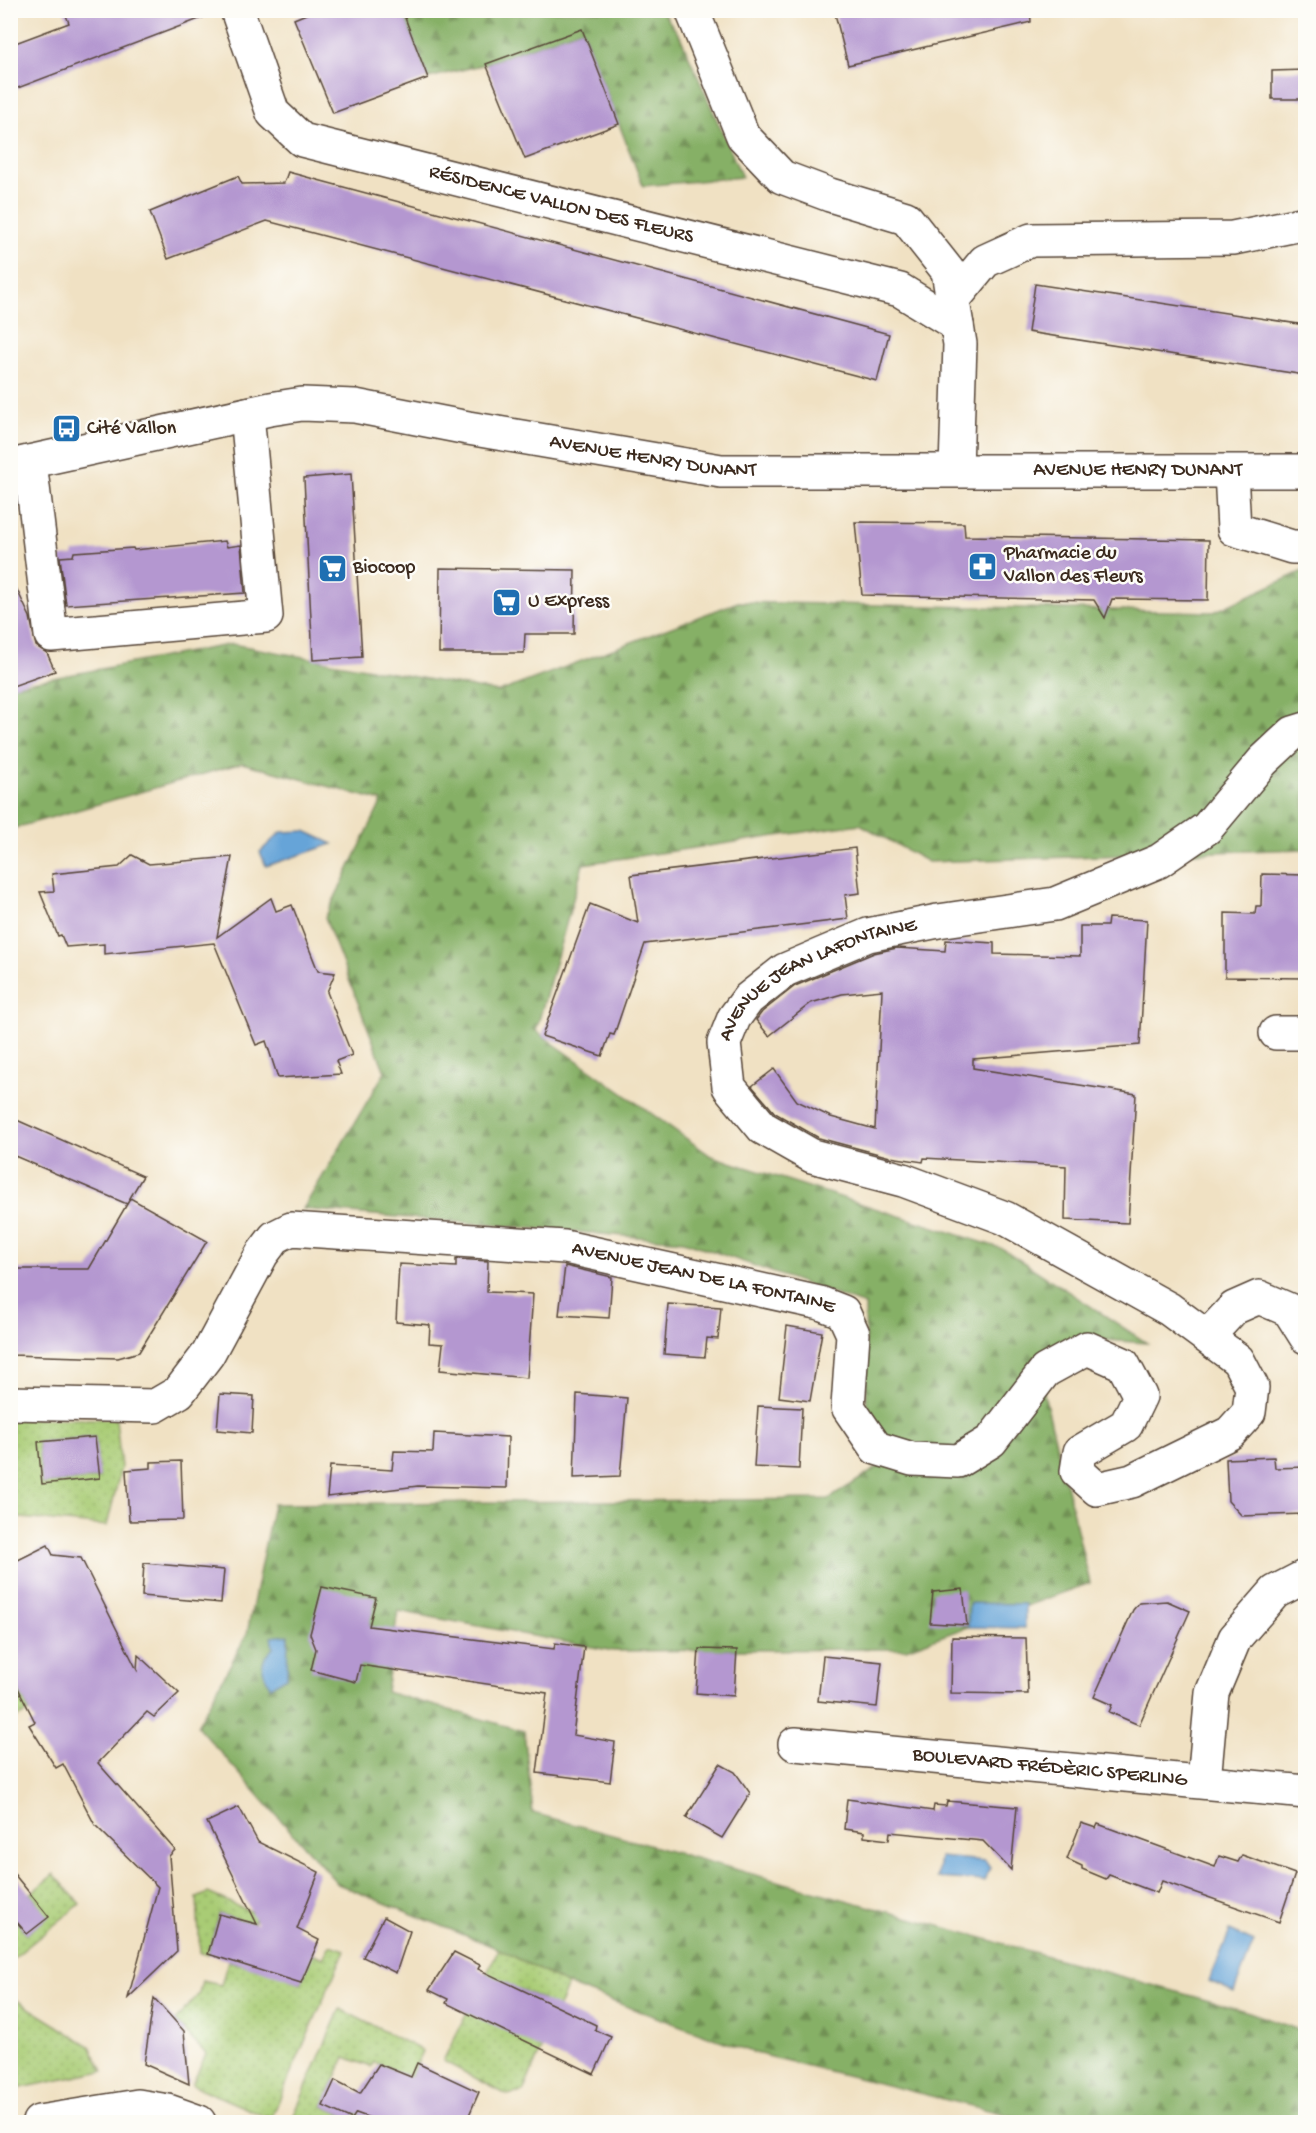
<svg xmlns="http://www.w3.org/2000/svg" width="1316" height="2133" font-family="'Gochi Hand',sans-serif">
  <defs>
    <pattern id="forest-firs" width="22" height="20" patternUnits="userSpaceOnUse" patternTransform="scale(1.5)"><rect width="22" height="20" fill="#86b066"/><path d="M5 1l3.5 6h-7zM16 11l3.5 6h-7z" fill="#6f8f53"/></pattern>
    <pattern id="garden-dots" width="8" height="8" patternUnits="userSpaceOnUse" patternTransform="scale(1.5)"><rect width="8" height="8" fill="#a9cc75"/><path d="M2 2h.1M6 6h.1" fill="none" stroke="#92af65" stroke-width="1.8" stroke-linecap="round"/></pattern>
  </defs>
  <rect width="100%" height="100%" fill="#fdfcf7"/>
  <filter id="ink" filterUnits="userSpaceOnUse"><feTurbulence type="fractalNoise" baseFrequency=".0167" numOctaves="2"/><feDisplacementMap in="SourceGraphic" scale="12" xChannelSelector="R" yChannelSelector="G"/><feConvolveMatrix kernelMatrix="1 2 1 2 8 2 1 2 1" color-interpolation-filters="sRGB"/></filter>
  <filter id="wash" filterUnits="userSpaceOnUse"><feTurbulence type="fractalNoise" baseFrequency=".008" numOctaves="4" result="noise"/><feDisplacementMap in="SourceGraphic" scale="24" xChannelSelector="R" yChannelSelector="G"/><feGaussianBlur stdDeviation="1.35" result="paint"/><feColorMatrix in="noise" values="0 0 0 0 0 0 0 0 0 0 0 0 0 0 0 0 0 1.4 0 .05"/><feComposite in="paint" operator="in"/></filter>
  <g filter="url(#wash)">
    <rect width="100%" height="100%" fill="#f0e1c3"/>
    <g fill="url(#forest-firs)" stroke="#606d42" stroke-width="1.5">
      <path d="M402,11H662L680,36L742,177L643,186L582,29L486,64L428,78Z"/>
      <path d="M1305,570V849L928,862L860,824L583,864L536,1031L711,1156L1003,1249L1147,1343L1092,1339L1037,1365L1090,1583L906,1649L614,1651L398,1611L386,1692L524,1731L533,1813L1249,2012L1305,2032V2122H1037L755,2053L568,1985L499,1949L338,1884L197,1726L247,1634L273,1504L829,1499L900,1453L867,1423L865,1305L684,1241L303,1209L385,1072L325,918L382,801L242,763L11,829L10,686L232,644L499,692L738,602L1214,612Z"/>
    </g>
    <g fill="url(#garden-dots)" stroke="#727b4a" stroke-width="1.5" fill-rule="evenodd">
      <path d="M10,1419H116L121,1468L107,1526L11,1517ZM95,1437L99,1478L42,1484L38,1442Z"/>
      <path d="M10,1674L30,1712L11,1720H10Z"/>
      <path d="M54,1874L80,1904L11,1960L10,1914L27,1934L48,1917L30,1894Z"/>
      <path d="M208,1893L256,1914L253,1923L219,1914L208,1955L200,1953L197,1898Z"/>
      <path d="M285,1942L323,1958L330,1945L345,1950L271,2119L192,2085L206,2054L175,2021L199,1994L202,1981L221,1985L228,1961L272,1972L301,1983L310,1961L269,1945Z"/>
      <path d="M499,1949L568,1985L523,2092L507,2095L443,2061ZM519,1989L544,2000L527,2040L517,1992Z"/>
      <path d="M10,1996L90,2046L103,2071L11,2090Z"/>
      <path d="M340,2009L423,2051L389,2122H291ZM345,2057L371,2067L374,2062L393,2070L371,2118L356,2113L352,2119L323,2106Z"/>
    </g>
    <g fill="#66a4d8" stroke="#50677b" stroke-width="1.5">
      <path d="M305,831L333,844L266,866L260,852L281,832Z"/>
      <path d="M969,1603L1025,1604V1628L968,1627Z"/>
      <path d="M288,1635L287,1677L270,1687C261,1667 258,1664 273,1648L271,1637Z"/>
      <path d="M940,1857L985,1861L990,1868L984,1881L937,1878Z"/>
      <path d="M1230,1931L1254,1942L1234,1992L1209,1981Z"/>
    </g>
    <g id="blocks">
      <g fill="#b497d0">
        <path d="M64,10H215V13L10,91V45L69,23Z"/>
        <path d="M316,10H402L428,78L333,113L294,19Z"/>
        <path d="M834,10H1030L1031,22L848,65Z"/>
        <path d="M582,29L619,124L525,159L486,64Z"/>
        <path d="M1305,70V99H1272V71Z"/>
        <path d="M288,172L889,334L877,381L267,221L168,259L150,212L238,176L242,184L284,183Z"/>
        <path d="M1035,284L1305,325V375L1028,332Z"/>
        <path d="M351,474L362,657L313,660L304,478Z"/>
        <path d="M855,522L964,523L965,536L1209,540L1208,600L1112,599L1105,618L1094,600L862,595Z"/>
        <path d="M225,541L227,547L241,545L245,593L66,605L60,557L73,556L74,552L133,548L134,550Z"/>
        <path d="M440,568L575,570L574,634H525L524,653H439Z"/>
        <path d="M10,575L30,617L36,646L47,653L55,671L10,687Z"/>
        <path d="M855,848L860,893L845,895L848,919L645,944L614,1035L610,1034L602,1056L542,1036L590,904L638,923L631,875Z"/>
        <path d="M132,855L149,864L232,857L217,937L271,898L276,911L292,905L318,971L335,973L327,992L352,1055L336,1061L341,1074L278,1078L266,1041L256,1045L214,943L104,954V944L66,947L61,935L58,936L40,892L54,891L52,874L119,867Z"/>
        <path d="M1262,874L1305,875V978L1225,977V913L1255,914L1256,906H1261Z"/>
        <path d="M1108,918L1147,920L1140,1045L973,1059V1068L1136,1094L1128,1223L1065,1220L1066,1166L924,1158L923,1162L890,1157L819,1138L775,1113L752,1086L774,1069L797,1101L831,1117L875,1129L882,990L842,994L811,1003L769,1036L756,1020L762,1012L795,986L874,953L897,948L945,951L946,940L994,943V954L1080,956V926H1107Z"/>
        <path d="M10,1117L143,1176L130,1198L207,1241L139,1352L118,1358L10,1355V1269H89L130,1199L127,1204L10,1154Z"/>
        <path d="M456,1259L488,1261L487,1292L533,1294L527,1378L440,1370L443,1344L429,1343L430,1325L396,1322L399,1264L456,1267Z"/>
        <path d="M565,1266L612,1277L609,1318L559,1315Z"/>
        <path d="M668,1304L721,1307L718,1339L707,1338L705,1357L664,1354Z"/>
        <path d="M787,1326L822,1332L810,1401L779,1397Z"/>
        <path d="M220,1394L254,1396L252,1433L217,1430Z"/>
        <path d="M577,1394L627,1398L620,1476L574,1478Z"/>
        <path d="M758,1406L802,1408L799,1469L754,1467Z"/>
        <path d="M434,1433L508,1437L507,1488L418,1486L327,1497L330,1466L392,1470L394,1451L433,1452Z"/>
        <path d="M95,1437L100,1478L42,1484L38,1442Z"/>
        <path d="M1274,1457L1275,1468L1305,1467V1514L1242,1516L1228,1501L1226,1459Z"/>
        <path d="M181,1461L183,1520L129,1521L126,1470L151,1468V1462Z"/>
        <path d="M48,1545L53,1555L81,1558L137,1670L138,1655L179,1693L154,1717L147,1712L98,1763L175,1850L169,1856L177,1951L128,1998L158,1887L95,1825L63,1764L56,1768L29,1725L35,1722L10,1672V1564Z"/>
        <path d="M144,1563L224,1570L221,1603L142,1596Z"/>
        <path d="M322,1587L376,1598L369,1626L554,1649L555,1643L584,1647L573,1735L615,1742L610,1782L537,1773L547,1693L360,1665L356,1682L311,1670L316,1649L310,1634Z"/>
        <path d="M963,1589L967,1625L930,1623L933,1592Z"/>
        <path d="M1167,1601L1190,1611L1139,1725L1109,1712L1112,1705L1094,1697L1133,1610L1139,1603Z"/>
        <path d="M952,1637L1026,1638L1028,1694L951,1693Z"/>
        <path d="M699,1649L737,1650L734,1696L696,1693Z"/>
        <path d="M823,1656L882,1662L877,1707L818,1701Z"/>
        <path d="M720,1764L735,1772L750,1793L722,1838L686,1818Z"/>
        <path d="M847,1799L933,1811L934,1805L946,1806L947,1801L1017,1807L1011,1870L983,1841L890,1832L889,1840L864,1837V1832L844,1829Z"/>
        <path d="M239,1807L258,1842L319,1872L297,1929L319,1940L301,1983L208,1954L219,1914L257,1924L207,1822Z"/>
        <path d="M1081,1823L1096,1828L1098,1824L1215,1867L1219,1856L1238,1862L1242,1855L1295,1874L1279,1922L1162,1881L1157,1893L1109,1875L1106,1879L1082,1869V1866L1067,1859Z"/>
        <path d="M10,1869L49,1917L27,1934L10,1914Z"/>
        <path d="M384,1917L410,1931L396,1973L363,1957Z"/>
        <path d="M454,1952L480,1965L478,1969L596,2025L595,2030L611,2037L594,2074L446,2003L448,1999L429,1990Z"/>
        <path d="M154,1998L184,2031L189,2084L144,2064Z"/>
        <path d="M417,2063L479,2092L466,2122H381L356,2113L352,2119L323,2106L335,2080L360,2093L379,2064L411,2077Z"/>
      </g>
    </g>
  </g>
  <g filter="url(#ink)">
    <use href="#blocks" fill-opacity="0" stroke="#564537" stroke-width="1.5"/>
    <g fill="none" stroke-linecap="round" stroke-linejoin="round">
      <defs>
        <g id="minor">
          <path id="s1" d="M237,10L273,113L302,140L900,290L957,325"/>
          <path d="M692,10L743,136L782,177L830,195L906,218L948,271L960,344L956,469"/>
          <path d="M953,300L985,261L1031,240L1233,238L1306,223"/>
          <path d="M30,462L51,635L266,616L247,414"/>
          <path id="s2" d="M10,466L270,409L302,404L355,406L468,428L721,471H1306"/>
          <path d="M1231,472L1234,529L1292,547H1306"/>
          <path d="M1276,1033H1306"/>
          <path d="M1208,1336L1234,1308L1259,1297L1289,1310L1306,1337"/>
          <path id="s3" d="M10,1403L155,1406L179,1392L208,1354L262,1254L275,1237L291,1229L565,1247L820,1303L843,1312L853,1334L848,1407L876,1448L912,1459L958,1461L991,1441L1045,1371L1087,1348L1123,1364L1140,1396L1126,1425L1080,1452L1077,1471L1097,1489L1132,1481L1230,1433L1249,1412L1252,1387L1238,1360L1169,1309L1005,1218L903,1180L812,1156L763,1128L729,1087L724,1043L734,1018L748,999L785,970L868,935L938,921L1055,904L1159,861L1207,828L1263,761L1293,733L1306,729"/>
          <path id="s4" d="M795,1744L1306,1792"/>
          <path d="M1204,1781L1212,1693L1235,1638L1275,1592L1306,1576"/>
          <path d="M39,2122L138,2106L168,2111L199,2122"/>
        </g>
      </defs>
      <use href="#minor" stroke="#564537" stroke-width="36"/>
      <use href="#minor" stroke="#fff" stroke-width="33"/>
    </g>
  </g>
  <defs>
    <symbol id="bus-square" viewBox="-11 -11 22 22"><rect x="-9" y="-9" width="18" height="18" rx="4" fill="#1f6fb2" stroke="#fdfcf7"/><path d="M-5-6H5V4H4V6H2V4H-2V6H-4V4H-5ZM-3.5-4V0h7V-4ZM-3.5 1.2v1.5H-2V1.2ZM2 1.2v1.5H3.5V1.2Z" fill="#fff"/></symbol>
    <symbol id="pharmacy-square" viewBox="-11 -11 22 22"><rect x="-9" y="-9" width="18" height="18" rx="4" fill="#1f6fb2" stroke="#fdfcf7"/><path d="M-2-6h4v4h4v4h-4v4h-4v-4h-4v-4h4Z" fill="#fff"/></symbol>
    <symbol id="supermarket-square" viewBox="-11 -11 22 22"><rect x="-9" y="-9" width="18" height="18" rx="4" fill="#1f6fb2" stroke="#fdfcf7"/><path d="M-6-5.5h2.5l.6 2H6L4.5 2H-2.5L-4.4-4H-6ZM-1.5 3.2a1.3 1.3 0 1 0 .1 0ZM3 3.2a1.3 1.3 0 1 0 .1 0Z" fill="#fff"/></symbol>
  </defs>
  <g fill-rule="evenodd">
    <use href="#bus-square" x="50" y="412" width="33" height="33"/>
    <use href="#pharmacy-square" x="966" y="550" width="33" height="33"/>
    <use href="#supermarket-square" x="316" y="552" width="33" height="33"/>
    <use href="#supermarket-square" x="490" y="586" width="33" height="33"/>
  </g>
  <g text-anchor="middle" dominant-baseline="central" stroke-width="5" stroke-linejoin="round" paint-order="stroke">
    <g font-size="20" fill="#3b2a1e" stroke="#fdfcf7">
      <text stroke="none"><textPath href="#s1" startOffset="416">RÉSIDENCE VALLON DES FLEURS</textPath></text>
      <text stroke="none"><textPath href="#s2" startOffset="654">AVENUE HENRY DUNANT</textPath></text>
      <text stroke="none"><textPath href="#s2" startOffset="1140">AVENUE HENRY DUNANT</textPath></text>
      <text stroke="none"><textPath href="#s3" startOffset="2526">AVENUE JEAN LAFONTAINE</textPath></text>
      <text stroke="none"><textPath href="#s3" startOffset="790">AVENUE JEAN DE LA FONTAINE</textPath></text>
      <text stroke="none"><textPath href="#s4" startOffset="256">BOULEVARD FRÉDÈRIC SPERLING</textPath></text>
    </g>
    <g font-size="20" fill="#3b2a1e" stroke="#fdfcf7" text-anchor="start">
      <text x="87" y="429">Cité Vallon</text>
      <text x="1004" y="554">Pharmacie du<tspan x="1004" dy="23">Vallon des Fleurs</tspan></text>
      <text x="353" y="568">Biocoop</text>
      <text x="528" y="602">U Express</text>
    </g>
  </g>
  <rect width="1316" height="2133" fill="none" stroke="#fdfcf7" stroke-width="36"/>
</svg>
